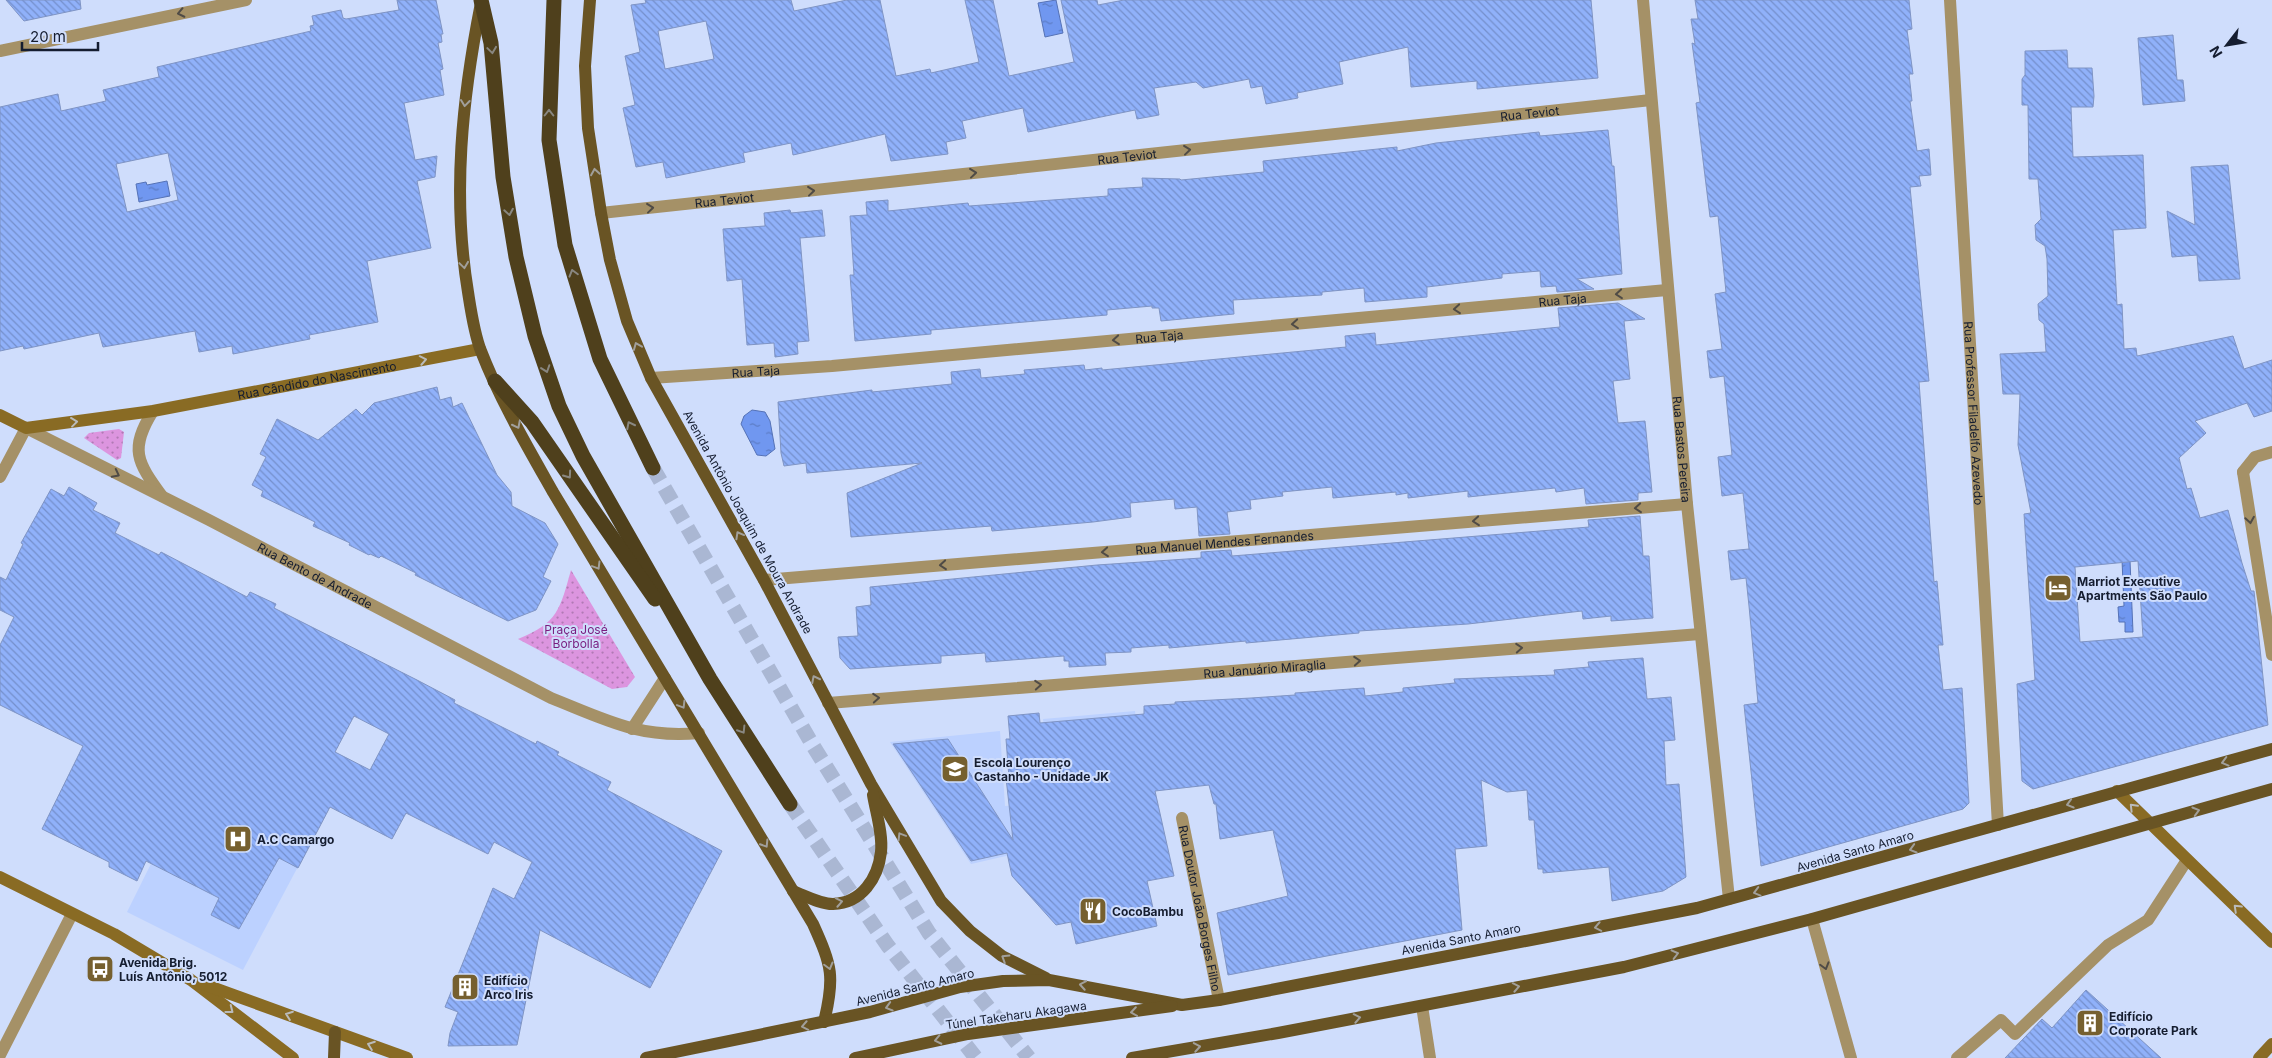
<svg xmlns="http://www.w3.org/2000/svg" width="2272" height="1058" font-family="Inter,sans-serif">
  <defs>
    <pattern id="park-dots" width="8" height="8" patternUnits="userSpaceOnUse" patternTransform="scale(1.25)"><rect width="8" height="8" fill="#dc95df"/><path d="M2 2h.1M6 6h.1" fill="none" stroke="#b179b5" stroke-width="1.8" stroke-linecap="round"/></pattern>
    <pattern id="water-ripples" width="26" height="14" patternUnits="userSpaceOnUse" patternTransform="scale(1.25)"><rect width="26" height="14" fill="#7097f0"/><path d="M2 4q2-2 4 0t4 0M15 11q2-2 4 0t4 0" fill="none" stroke="#5b7bc3"/></pattern>
    <pattern id="building-back-hatch" width="6" height="6" patternUnits="userSpaceOnUse" patternTransform="scale(1.25)"><rect width="6" height="6" fill="#90b1fa"/><path d="M-1 5l2 2M0 0l6 6M5-1l2 2" fill="none" stroke="#748fcb"/></pattern>
  </defs>
  <rect width="100%" height="100%" fill="#cfddfc"/>
  <g fill="#bcd1ff">
    <path d="M1135,711L1143,795L1068,842L971,864L890,742L1000,731L1005,806L1052,802L1043,719Z"/>
    <path d="M209,747L326,814L243,970L127,912Z"/>
  </g>
  <g fill="url(#park-dots)">
    <path d="M119,429L124,432L121,458L117,460L84,438L89,433Z"/>
    <path d="M571,570L635,677L627,687L612,689L518,639C558,623 560,609 571,570Z"/>
  </g>
  <g fill="url(#water-ripples)" stroke="#5572b6">
    <path d="M1056,0L1063,33L1045,37L1038,3Z"/>
    <path d="M167,181L170,196L139,202L136,184L146,182L147,185Z"/>
    <path d="M752,410L765,412L770,421L775,449L766,456L757,455L741,424L744,416Z"/>
    <path d="M2121,537H2129L2133,632H2125V622H2119L2118,607L2124,606Z"/>
  </g>
  <g fill="url(#building-back-hatch)" stroke="#7f94c4" fill-rule="evenodd">
    <path d="M6,0H80L81,9L24,21Z"/>
    <path d="M397,0H436L443,34H441L442,42L438,43L443,69L440,70L444,95L404,103L415,160L437,156L435,177L417,181L431,248L367,261L378,322L309,335L310,339L233,354L232,346L199,352L195,331L103,347L99,333L24,349L23,346L0,351V107L58,94L61,111L106,101L103,90L159,77L157,67L311,31L310,26L314,25L312,16L341,10L343,18L346,19L399,10ZM168,153L178,200L127,212L116,164Z"/>
    <path d="M645,0H791L794,11L847,0H880L896,76L930,69L931,73L979,62L965,0H993L1009,76L1074,62L1061,0H1097L1098,5L1124,0H1591L1598,78L1477,89V81L1411,87L1408,47L1339,62L1343,84L1297,93L1298,98L1266,104L1262,86L1251,88L1249,79L1203,88L1196,82L1154,88L1159,115L1137,119L1135,110L1028,132L1023,108L962,121L966,138L946,142L948,154L891,161L885,134L793,155L791,143L743,153L745,162L666,178L663,162L636,167L623,108L635,105L625,56L640,52L631,5L646,3ZM706,21L714,59L665,69L658,31Z"/>
    <path d="M1695,0H1909L1912,29L1907,30L1913,74H1909L1912,101H1910L1917,151L1929,149L1931,175L1919,176L1921,186L1910,187L1929,381L1919,382L1934,582L1937,581L1943,645H1938L1943,690L1962,688L1969,803L1963,809L1761,866L1744,705L1758,703L1749,606L1746,578L1731,580L1728,551L1749,549L1743,493L1722,496L1718,457L1732,455L1724,376L1710,378L1707,351L1722,349L1715,294L1726,292L1718,216L1710,217L1696,103L1700,102L1692,43L1695,44L1691,19H1698Z"/>
    <path d="M2173,35L2177,80H2183L2185,101L2143,105L2138,38Z"/>
    <path d="M2067,50L2068,68H2092L2094,96L2093,107H2071L2073,157L2143,155L2146,228L2113,230L2117,305L2122,304L2124,349L2136,348L2137,356L2233,336L2244,369L2272,360V411L2254,417L2247,403L2195,421L2206,433L2179,458L2187,489L2191,488L2200,518L2228,510L2242,563L2251,591H2254L2268,725L2033,789L2022,781L2017,684L2035,680L2024,514L2031,513L2018,445L2020,394H2003L2000,354L2046,352L2044,324L2039,320L2038,304L2048,296L2047,259L2045,246L2036,240L2035,225L2041,219L2038,179H2029L2028,105H2022V79L2025,75V51ZM2138,561L2143,637L2080,642L2075,567Z"/>
    <path d="M1608,130L1612,166H1614L1622,274L1577,279L1594,289L1557,292L1556,286L1541,287L1540,271L1502,274V278L1427,287V297L1365,302L1364,288L1322,292V295L1233,300L1234,314L1161,321L1159,308H1152V306L1107,310V315L931,330V334L855,341L850,275H854L850,216L867,215L866,202L888,200V211L968,203L969,206L1108,196V189L1143,187L1142,178L1180,179L1181,180L1264,172L1263,161L1397,147V151L1436,143L1539,132L1540,136Z"/>
    <path d="M2228,165L2240,279L2199,281L2197,255L2172,257L2167,211L2195,225L2191,167Z"/>
    <path d="M790,210L791,213L822,210L825,236L800,238L809,341L797,342L798,354L775,357L774,343L747,345L742,279L727,281L723,229L765,226L764,213Z"/>
    <path d="M1618,303L1645,319L1624,321L1630,379L1613,381L1618,423L1645,421L1652,492L1638,493V500L1586,504L1584,488L1556,492L1555,488L1468,497V491L1408,498V493L1396,495V492L1333,498L1332,487L1282,492L1283,496L1250,500L1251,509L1227,512L1230,534L1199,536L1197,507L1175,509L1174,499L1130,503L1131,517L1093,522L992,531L991,526L851,537L847,493L922,463L807,473L806,463L784,466L781,453L778,402L872,390V392L952,384L951,372L980,369L981,378L1025,374L1024,370L1084,365L1085,370L1102,368V370L1346,347L1345,336L1375,333L1376,345L1560,327L1558,308Z"/>
    <path d="M437,387L440,400L451,397L453,407L462,403L497,475L511,492L512,506L545,523L558,544L543,577L551,581L536,610L508,621L415,575L416,573L381,556L379,558L370,554L369,555L349,545L350,543L313,526L315,522L261,496L263,491L252,485L266,457L260,454L277,419L318,440L356,409L362,415L374,403Z"/>
    <path d="M69,487L97,503L93,510L120,523L115,533L159,555L161,552L247,597L250,592L276,604L274,608L417,680L455,700L454,703L536,744L537,741L559,752L557,755L611,782L607,790L722,851L650,988L540,930L517,1045L448,1046L450,1033L458,1012L445,1007L493,888L514,899L532,862L494,842L488,854L406,813L392,839L330,807L298,868L279,858L239,929L211,915L219,898L146,861L137,881L109,867V862L42,829L83,746L0,705V645L14,617L0,610V577L6,580L23,544L21,543L51,489L64,496ZM354,716L389,734L370,770L335,752Z"/>
    <path d="M1640,516L1643,556H1649L1653,618L1611,621V616L1583,619L1582,611L1468,624L1359,631V633L1246,643V641L1169,648V645L1131,648V652L1105,653L1106,665L1069,667V661H1064V656L986,662L985,653L941,656V663L850,669L840,658L838,637L858,636L856,607L871,605L870,587L1097,565L1201,558V552L1231,550L1232,556L1589,527L1588,520Z"/>
    <path d="M1643,658L1647,699L1671,697L1675,740L1664,741L1666,785L1679,784L1686,877L1663,891L1612,901L1609,867L1543,873V869H1538L1534,820H1529L1527,790L1507,792L1481,780L1487,846L1455,849L1462,930L1228,975L1217,913L1288,896L1273,830L1220,839L1216,804H1214L1209,785L1155,791L1174,876L1147,881L1157,926L1076,944L1071,922L1056,925L1012,876L1007,853L971,861L893,744L948,739L1013,840L1006,778H1009L1006,739H1010L1008,716L1039,713L1040,723L1144,714V706L1175,704V702L1251,698L1295,695V693L1364,688L1365,696L1403,692V688L1455,683L1454,679L1555,675L1554,670L1589,667L1588,662Z"/>
    <path d="M2086,990L2161,1058H2005L2042,1019L2052,1028Z"/>
  </g>
  <g fill="none" stroke-linecap="round" stroke-linejoin="round">
    <g stroke="#aab7d3" stroke-width="15" stroke-dasharray="15 8" stroke-linecap="butt">
      <path d="M653,468L812,744L929,933L1029,1058"/>
      <path d="M790,804L888,946L976,1058"/>
    </g>
    <g stroke="#a59167" stroke-width="12">
      <path d="M2243,472L2272,655"/>
      <path d="M0,1055L72,914"/>
      <path d="M1957,1058L2001,1020L2015,1034L2108,945L2148,920L2187,860"/>
    </g>
    <g stroke="#a59167" stroke-width="12">
      <path id="s1" d="M1643,0L1687,504L1729,899"/>
      <path id="s2" d="M1950,0L1998,825"/>
      <path d="M0,51L246,0"/>
      <path id="s3" d="M601,213L1651,100"/>
      <path id="s4" d="M651,378L832,366L1667,290"/>
      <path d="M153,411C129,449 137,462 162,496"/>
      <path d="M2243,472L2255,457L2272,452"/>
      <path id="s5" d="M0,477L26,428L209,520L551,698C604,719 640,739 699,733"/>
      <path id="s6" d="M764,580L1687,504"/>
      <path id="s7" d="M828,703L1700,634"/>
      <path d="M632,729L665,678"/>
      <path id="s8" d="M1182,818L1219,1000"/>
      <path d="M1812,919L1851,1058"/>
      <path d="M1422,1006L1430,1058"/>
    </g>
    <g stroke="#896b24" stroke-width="12">
      <path id="s9" d="M0,415L26,428L153,411L480,349"/>
      <path d="M2117,791L2272,942"/>
      <path d="M0,877L114,934L191,980L293,1058"/>
      <path d="M203,984L407,1058"/>
      <path d="M2259,1058L2272,1044"/>
    </g>
    <g stroke="#695424" stroke-width="12">
      <path d="M590,0L585,66L588,128L601,213L610,260L627,321L651,378L764,580L871,784L941,901L970,931L1002,956L1046,978"/>
      <path d="M481,3C462,99 452,195 468,292C471,311 474,333 481,351C500,400 527,446 553,492L813,924C832,966 835,977 824,1022"/>
      <path d="M793,891C806,896 820,904 833,904C862,903 878,878 881,852C883,834 876,813 873,795"/>
      <path d="M334,1058L335,1032"/>
      <path d="M646,1058L870,1012L960,987L1003,981L1049,980L1182,1005L1219,1000L1697,908L2272,749"/>
      <path d="M855,1058L968,1034L1172,1006"/>
      <path d="M1132,1058L1278,1033L1624,967L1812,919L2272,789"/>
    </g>
    <g stroke="#4f401c" stroke-width="15">
      <path d="M481,0L491,43L503,177L516,257L535,336L559,406L583,456L710,679L790,804"/>
      <path d="M554,0L549,140L565,245L600,359L653,468"/>
      <path d="M495,381L532,422L655,599"/>
    </g>
  </g>
  <defs><path id="oneway-chevron" d="M-2-3.5L2.5 0L-2 3.5" fill="none" stroke-width="1.6" stroke-linecap="round" stroke-linejoin="round" transform="scale(1.25)"/></defs>
  <g stroke="#4f4b46">
    <use href="#oneway-chevron" transform="translate(181 13) rotate(168)"/>
    <use href="#oneway-chevron" transform="translate(1187 150) rotate(-6)"/>
    <use href="#oneway-chevron" transform="translate(973 173) rotate(-6)"/>
    <use href="#oneway-chevron" transform="translate(811 191) rotate(-6)"/>
    <use href="#oneway-chevron" transform="translate(650 208) rotate(-6)"/>
    <use href="#oneway-chevron" transform="translate(1619 294) rotate(175)"/>
    <use href="#oneway-chevron" transform="translate(1457 309) rotate(175)"/>
    <use href="#oneway-chevron" transform="translate(1295 324) rotate(175)"/>
    <use href="#oneway-chevron" transform="translate(1116 340) rotate(175)"/>
    <use href="#oneway-chevron" transform="translate(116 474) rotate(27)"/>
    <use href="#oneway-chevron" transform="translate(1638 508) rotate(175)"/>
    <use href="#oneway-chevron" transform="translate(2250 520) rotate(81)"/>
    <use href="#oneway-chevron" transform="translate(1476 521) rotate(175)"/>
    <use href="#oneway-chevron" transform="translate(1105 552) rotate(175)"/>
    <use href="#oneway-chevron" transform="translate(943 565) rotate(175)"/>
    <use href="#oneway-chevron" transform="translate(1519 648) rotate(-4)"/>
    <use href="#oneway-chevron" transform="translate(1357 661) rotate(-4)"/>
    <use href="#oneway-chevron" transform="translate(1038 685) rotate(-4)"/>
    <use href="#oneway-chevron" transform="translate(876 698) rotate(-4)"/>
    <use href="#oneway-chevron" transform="translate(1825 966) rotate(74)"/>
  </g>
  <g stroke="#898781">
    <use href="#oneway-chevron" transform="translate(492 50) rotate(82)"/>
    <use href="#oneway-chevron" transform="translate(549 113) rotate(-90)"/>
    <use href="#oneway-chevron" transform="translate(509 212) rotate(80)"/>
    <use href="#oneway-chevron" transform="translate(573 273) rotate(-106)"/>
    <use href="#oneway-chevron" transform="translate(546 369) rotate(71)"/>
    <use href="#oneway-chevron" transform="translate(630 425) rotate(-117)"/>
    <use href="#oneway-chevron" transform="translate(568 475) rotate(55)"/>
    <use href="#oneway-chevron" transform="translate(742 730) rotate(58)"/>
  </g>
  <g stroke="#a19f9b">
    <use href="#oneway-chevron" transform="translate(465 103) rotate(97)"/>
    <use href="#oneway-chevron" transform="translate(595 172) rotate(-99)"/>
    <use href="#oneway-chevron" transform="translate(464 265) rotate(82)"/>
    <use href="#oneway-chevron" transform="translate(637 346) rotate(-112)"/>
    <use href="#oneway-chevron" transform="translate(517 425) rotate(63)"/>
    <use href="#oneway-chevron" transform="translate(739 535) rotate(-119)"/>
    <use href="#oneway-chevron" transform="translate(597 566) rotate(59)"/>
    <use href="#oneway-chevron" transform="translate(815 679) rotate(-117)"/>
    <use href="#oneway-chevron" transform="translate(682 705) rotate(59)"/>
    <use href="#oneway-chevron" transform="translate(2225 762) rotate(165)"/>
    <use href="#oneway-chevron" transform="translate(2070 804) rotate(164)"/>
    <use href="#oneway-chevron" transform="translate(2196 811) rotate(-16)"/>
    <use href="#oneway-chevron" transform="translate(901 836) rotate(-121)"/>
    <use href="#oneway-chevron" transform="translate(765 844) rotate(58)"/>
    <use href="#oneway-chevron" transform="translate(1913 849) rotate(164)"/>
    <use href="#oneway-chevron" transform="translate(1757 892) rotate(165)"/>
    <use href="#oneway-chevron" transform="translate(839 902) rotate(-11)"/>
    <use href="#oneway-chevron" transform="translate(1598 927) rotate(169)"/>
    <use href="#oneway-chevron" transform="translate(1675 954) rotate(-14)"/>
    <use href="#oneway-chevron" transform="translate(1005 958) rotate(-148)"/>
    <use href="#oneway-chevron" transform="translate(829 966) rotate(75)"/>
    <use href="#oneway-chevron" transform="translate(1083 985) rotate(-170)"/>
    <use href="#oneway-chevron" transform="translate(1516 987) rotate(-11)"/>
    <use href="#oneway-chevron" transform="translate(889 1007) rotate(164)"/>
    <use href="#oneway-chevron" transform="translate(1134 1012) rotate(172)"/>
    <use href="#oneway-chevron" transform="translate(1357 1018) rotate(-11)"/>
    <use href="#oneway-chevron" transform="translate(805 1026) rotate(169)"/>
    <use href="#oneway-chevron" transform="translate(938 1040) rotate(168)"/>
    <use href="#oneway-chevron" transform="translate(1197 1047) rotate(-10)"/>
  </g>
  <g stroke="#babbbb">
    <use href="#oneway-chevron" transform="translate(423 360) rotate(-11)"/>
    <use href="#oneway-chevron" transform="translate(74 422) rotate(-7)"/>
    <use href="#oneway-chevron" transform="translate(2133 807) rotate(-134)"/>
    <use href="#oneway-chevron" transform="translate(2237 908) rotate(-136)"/>
    <use href="#oneway-chevron" transform="translate(230 1010) rotate(38)"/>
    <use href="#oneway-chevron" transform="translate(289 1015) rotate(-160)"/>
    <use href="#oneway-chevron" transform="translate(371 1045) rotate(-160)"/>
  </g>
  <defs>
    <symbol id="hotel-square" viewBox="-11 -11 22 22"><rect x="-9" y="-9" width="18" height="18" rx="4" fill="#76602f" stroke="#cfddfc"/><path d="M-6-4.5h1.5V1H6V5H4.5V3h-9V5H-6ZM-4 0a1.8 1.8 0 1 1 3.6 0ZM.5 0V-2.5h3Q6-2.5 6 0Z" fill="#fff"/></symbol>
    <symbol id="school-square" viewBox="-11 -11 22 22"><rect x="-9" y="-9" width="18" height="18" rx="4" fill="#76602f" stroke="#cfddfc"/><path d="M0-5L7-2L0 1L-7-2ZM-4 1L0 2.5L4 1V4Q0 6-4 4Z" fill="#fff"/></symbol>
    <symbol id="hospital-square" viewBox="-11 -11 22 22"><rect x="-9" y="-9" width="18" height="18" rx="4" fill="#76602f" stroke="#cfddfc"/><path d="M-5-5h3v3.5h4V-5h3V5h-3V1.5h-4V5h-3Z" fill="#fff"/></symbol>
    <symbol id="restaurant-square" viewBox="-11 -11 22 22"><rect x="-9" y="-9" width="18" height="18" rx="4" fill="#76602f" stroke="#cfddfc"/><path d="M-5-6h1v4h1v-4h1v4h1v-4h1v5L-1.5 .5V6h-2V.5L-5-1ZM5-6V6H3V1.5H1.5Q1.5-4 5-6Z" fill="#fff"/></symbol>
    <symbol id="bus-square" viewBox="-11 -11 22 22"><rect x="-9" y="-9" width="18" height="18" rx="4" fill="#76602f" stroke="#cfddfc"/><path d="M-5-6H5V4H4V6H2V4H-2V6H-4V4H-5ZM-3.5-4V0h7V-4ZM-3.5 1.2v1.5H-2V1.2ZM2 1.2v1.5H3.5V1.2Z" fill="#fff"/></symbol>
    <symbol id="building-square" viewBox="-11 -11 22 22"><rect x="-9" y="-9" width="18" height="18" rx="4" fill="#76602f" stroke="#cfddfc"/><path d="M-4-6H4V6H1V3H-1V6H-4ZM-2.5-4.3h1.7v1.8h-1.7ZM.8-4.3h1.7v1.8H.8ZM-2.5-1h1.7V.8h-1.7ZM.8-1h1.7V.8H.8Z" fill="#fff"/></symbol>
  </defs>
  <g fill-rule="evenodd">
    <use href="#hotel-square" x="2042" y="572" width="32" height="32"/>
    <use href="#school-square" x="939" y="753" width="32" height="32"/>
    <use href="#hospital-square" x="222" y="823" width="32" height="32"/>
    <use href="#restaurant-square" x="1077" y="895" width="32" height="32"/>
    <use href="#bus-square" x="84" y="953" width="32" height="32"/>
    <use href="#building-square" x="449" y="971" width="32" height="32"/>
    <use href="#building-square" x="2074" y="1007" width="32" height="32"/>
  </g>
  <g text-anchor="middle" dominant-baseline="central" stroke-width="4" stroke-linejoin="round" paint-order="stroke">
    <g font-size="12" fill="#151d30" stroke="#cfddfc">
      <text stroke="none"><textPath href="#s3" startOffset="934">Rua Teviot</textPath></text>
      <text stroke="none"><textPath href="#s3" startOffset="529">Rua Teviot</textPath></text>
      <text stroke="none"><textPath href="#s3" startOffset="124">Rua Teviot</textPath></text>
      <text stroke="none"><textPath href="#s4" startOffset="915">Rua Taja</textPath></text>
      <text stroke="none"><textPath href="#s4" startOffset="510">Rua Taja</textPath></text>
      <text stroke="none"><textPath href="#s4" startOffset="105">Rua Taja</textPath></text>
      <text stroke="none"><textPath href="#s9" startOffset="324">Rua Cândido do Nascimento</textPath></text>
      <text stroke="none"><textPath href="#s2" startOffset="414">Rua Professor Filadelfo Azevedo</textPath></text>
      <text stroke="none"><textPath href="#s1" startOffset="451">Rua Bastos Pereira</textPath></text>
      <text transform="translate(748 522) rotate(61)">Avenida Antônio Joaquim de Moura Andrade</text>
      <text stroke="none"><textPath href="#s6" startOffset="462">Rua Manuel Mendes Fernandes</textPath></text>
      <text stroke="none"><textPath href="#s5" startOffset="380">Rua Bento de Andrade</textPath></text>
      <text stroke="none"><textPath href="#s7" startOffset="438">Rua Januário Miraglia</textPath></text>
      <text transform="translate(1855 851) rotate(-16)">Avenida Santo Amaro</text>
      <text stroke="none"><textPath href="#s8" startOffset="92">Rua Doutor João Borges Filho</textPath></text>
      <text transform="translate(1461 939) rotate(-11)">Avenida Santo Amaro</text>
      <text transform="translate(915 987) rotate(-14)">Avenida Santo Amaro</text>
      <text transform="translate(1016 1015) rotate(-8)">Túnel Takeharu Akagawa</text>
    </g>
    <g font-size="12" font-weight="bold" fill="#151d30" stroke="#cfddfc" text-anchor="start">
      <text x="2077" y="581">Marriot Executive<tspan x="2077" dy="14">Apartments São Paulo</tspan></text>
      <text x="974" y="762">Escola Lourenço<tspan x="974" dy="14">Castanho - Unidade JK</tspan></text>
      <text x="257" y="839">A.C Camargo</text>
      <text x="1112" y="911">CocoBambu</text>
      <text x="119" y="962">Avenida Brig.<tspan x="119" dy="14">Luís Antônio, 5012</tspan></text>
      <text x="484" y="980">Edifício<tspan x="484" dy="14">Arco Iris</tspan></text>
      <text x="2109" y="1016">Edifício<tspan x="2109" dy="14">Corporate Park</tspan></text>
    </g>
    <g font-size="12" fill="#781c7e" stroke="#cfddfc">
      <text x="576" y="629">Praça José<tspan x="576" dy="14">Borbolla</tspan></text>
    </g>
  </g>
  <g transform="translate(2227 45) rotate(239)" stroke="#cfddfc" stroke-width="4" paint-order="stroke">
  <path d="M0-4L9 19L0 12L-9 19Z" fill="#151d30"/>
  <text y="-8" font-size="14" font-weight="bold" text-anchor="middle" fill="#151d30">N</text>
  </g>
  <path d="M22 42v8h76v-8" fill="none" stroke="#151d30" stroke-width="2.5"/>
  <text x="30" y="42" font-size="15" fill="#151d30" stroke="#cfddfc" stroke-width="4" paint-order="stroke">20 m</text>
</svg>
